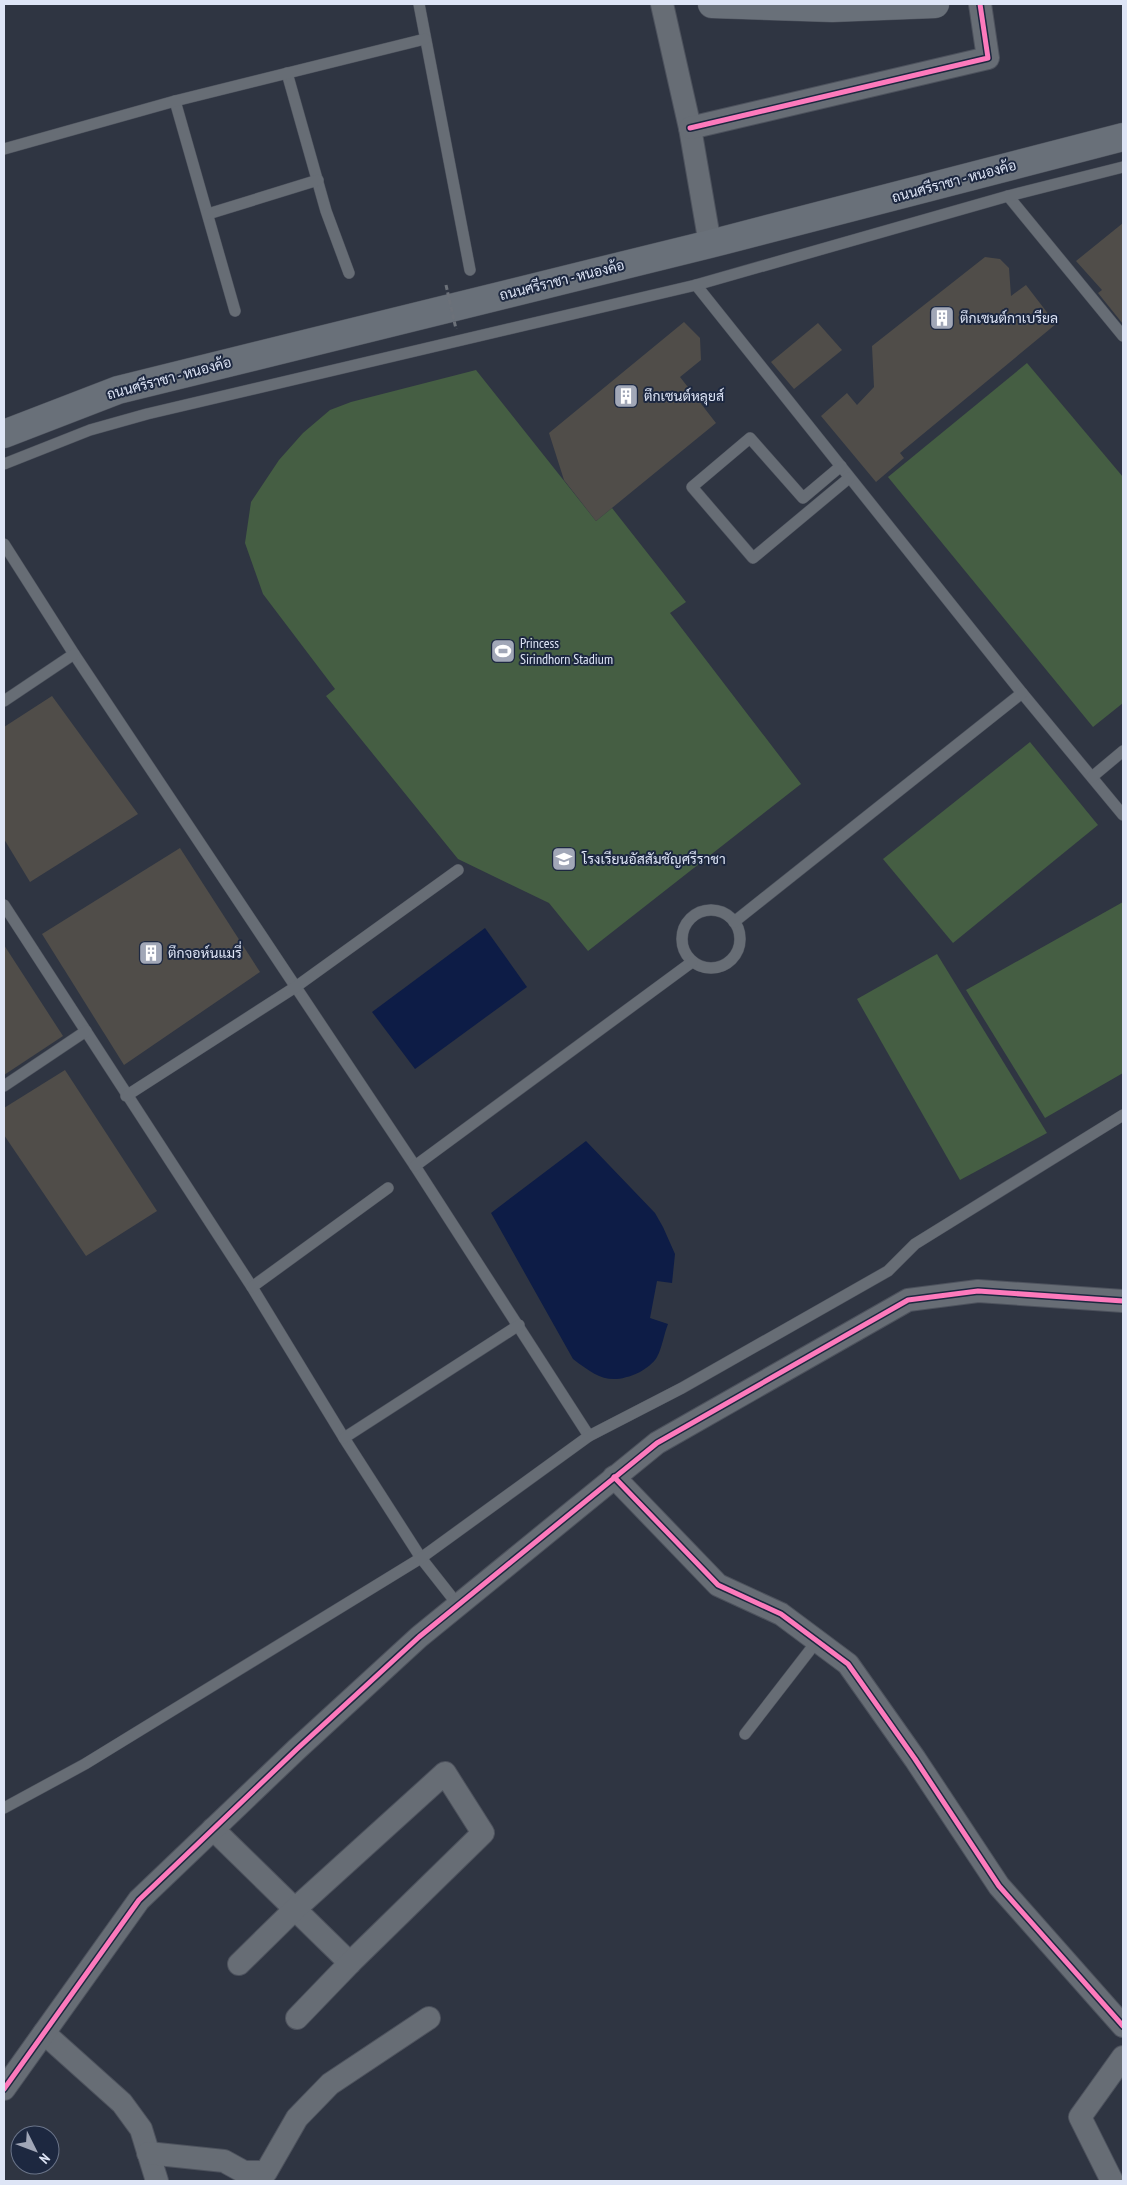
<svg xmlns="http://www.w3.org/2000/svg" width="1127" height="2185" font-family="'PT Sans Narrow',Sarabun,sans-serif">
  <rect width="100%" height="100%" fill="#2f3542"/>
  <g fill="#455e43">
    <path d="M1027,363L1123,477V703L1093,727L888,477Z"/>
    <path d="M476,370L596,521L612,508L686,602L670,613L801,784L588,951L549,903L458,859L326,696L335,689L263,594L245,543L251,502L279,460L303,433L330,410L351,402Z"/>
    <path d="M1030,742L1098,825L953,943L883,859Z"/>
    <path d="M1123,902V1073L1045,1118L966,990Z"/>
    <path d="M937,954L1047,1133L960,1180L857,999Z"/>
  </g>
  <g fill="#0d1c46">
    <path d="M485,928L527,987L415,1069L372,1012Z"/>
    <path d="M586,1141L655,1213L663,1227L675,1254L672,1283L657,1281L650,1318L668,1324C664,1334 662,1348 657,1357C654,1363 645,1369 640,1372C610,1386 598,1378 573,1359L491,1213Z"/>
  </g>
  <g fill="#504d49">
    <path d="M1123,223V324L1098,293L1102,290L1076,261Z"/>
    <path d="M985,257L1000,259L1009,268L1011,296L1026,285L1056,324L900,453L904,458L876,482L821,416L847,393L857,405L874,387L872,346Z"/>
    <path d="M684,322L700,338L701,360L680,377L716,423L596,521L564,480L549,433Z"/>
    <path d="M818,323L842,350L794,389L771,362Z"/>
    <path d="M52,696L138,814L30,882L4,839V727Z"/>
    <path d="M180,848L260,972L124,1065L42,934Z"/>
    <path d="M4,945L63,1036L4,1075Z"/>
    <path d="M65,1070L157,1211L86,1256L4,1135V1108Z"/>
  </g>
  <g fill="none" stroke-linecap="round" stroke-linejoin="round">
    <defs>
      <g id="service">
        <path d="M419,4L470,270"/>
        <path d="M287,73L326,211L349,273"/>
        <path d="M175,101L235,311"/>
        <path d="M4,149L175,101L425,39"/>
        <path d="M1008,196L1123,336"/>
        <path d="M208,214L318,180"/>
        <path d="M696,285L1022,693L1123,815"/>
        <path d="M4,464L90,430L147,414L696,285L1008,196L1123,167"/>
        <path d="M841,466L803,498L750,438L692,487L753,558L849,478"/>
        <path d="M4,544L74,654L415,1166L589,1436"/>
        <path d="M4,701L74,654"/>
        <path d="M1092,777L1123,751"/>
        <path d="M4,905L252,1287L344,1438L421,1558L458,1605"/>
        <circle cx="711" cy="939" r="29"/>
        <path d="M734,922L1022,693"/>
        <path d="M4,1086L86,1031"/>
        <path d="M126,1096L297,986L458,870"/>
        <path d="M415,1166L692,962"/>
        <path d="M252,1287L388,1188"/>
        <path d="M344,1438L519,1325"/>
        <path d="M745,1734L817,1641"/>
        <path d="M4,1808L85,1764L421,1558L589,1436L682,1388L888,1271L915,1244L1123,1115"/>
      </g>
      <g id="minor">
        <path d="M662,4L690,128L710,244"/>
        <path d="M690,128L988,58L980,4"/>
        <path d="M614,1477L718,1585L781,1614L848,1664L915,1759L999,1886L1123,2026"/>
        <path d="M213,1829L350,1963"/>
        <path d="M239,1964L295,1909L445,1773L483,1833L350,1963L297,2018"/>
        <path d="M44,2033L122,2103L141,2129L157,2181"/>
        <path d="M4,2089L139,1900L297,1749L419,1637L657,1443L908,1300L978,1291L1123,1301"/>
        <path d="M148,2153L224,2161L244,2172H266L297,2118L330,2084L429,2018"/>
        <path d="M1112,2181L1080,2117L1123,2057"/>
      </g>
      <g id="secondary">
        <path d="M712,4L832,8L935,4"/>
        <path d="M4,434L118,390L710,244L1123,137"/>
      </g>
    </defs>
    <use href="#service" stroke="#4d525d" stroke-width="12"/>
    <use href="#minor" stroke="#4d525d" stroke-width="24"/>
    <use href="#secondary" stroke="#4d525d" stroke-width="29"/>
    <use href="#service" stroke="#676d75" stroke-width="11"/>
    <use href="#minor" stroke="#676d75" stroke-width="22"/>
    <use href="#secondary" stroke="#697079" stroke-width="28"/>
    <path stroke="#6c7179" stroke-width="3" stroke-dasharray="5 2.5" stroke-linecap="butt" d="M446,285L456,329"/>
    <defs>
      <g id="cycleway">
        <path d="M690,128L988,58L980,4"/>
        <path d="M614,1477L718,1585L781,1614L848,1664L915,1759L999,1886L1123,2026"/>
        <path d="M4,2089L139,1900L297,1749L419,1637L657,1443L908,1300L978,1291L1123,1301"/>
      </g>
    </defs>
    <use href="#cycleway" stroke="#1d2840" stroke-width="8"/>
    <use href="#cycleway" stroke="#fd7abc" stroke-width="5"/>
  </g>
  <defs>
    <symbol id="building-square" viewBox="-11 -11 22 22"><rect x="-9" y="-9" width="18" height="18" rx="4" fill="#a1a7b7" stroke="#1d2840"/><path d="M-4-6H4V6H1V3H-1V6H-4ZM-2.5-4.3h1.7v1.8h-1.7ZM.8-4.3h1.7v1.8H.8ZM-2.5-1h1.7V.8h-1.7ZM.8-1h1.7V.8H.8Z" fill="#fff"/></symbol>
    <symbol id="stadium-square" viewBox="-11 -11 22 22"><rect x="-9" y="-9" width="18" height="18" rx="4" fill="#a1a7b7" stroke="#1d2840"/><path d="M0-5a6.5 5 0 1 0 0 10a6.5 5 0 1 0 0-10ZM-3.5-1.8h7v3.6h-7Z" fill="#fff"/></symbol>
    <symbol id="school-square" viewBox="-11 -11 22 22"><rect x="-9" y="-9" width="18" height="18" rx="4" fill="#a1a7b7" stroke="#1d2840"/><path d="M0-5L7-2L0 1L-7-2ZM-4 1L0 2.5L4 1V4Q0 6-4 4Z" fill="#fff"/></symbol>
  </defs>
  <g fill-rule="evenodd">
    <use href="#building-square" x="928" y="304" width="28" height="28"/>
    <use href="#building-square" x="612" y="382" width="28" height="28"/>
    <use href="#stadium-square" x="489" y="637" width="28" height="28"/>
    <use href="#school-square" x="550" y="845" width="28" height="28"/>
    <use href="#building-square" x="137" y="939" width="28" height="28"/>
  </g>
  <g text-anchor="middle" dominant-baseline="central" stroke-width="4" stroke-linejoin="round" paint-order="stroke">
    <g font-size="14" fill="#dee5f6" stroke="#1d2840">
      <text transform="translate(954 181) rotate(-15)">ถนนศรีราชา - หนองค้อ</text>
      <text transform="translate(562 280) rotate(-14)">ถนนศรีราชา - หนองค้อ</text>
      <text transform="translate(169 378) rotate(-15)">ถนนศรีราชา - หนองค้อ</text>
    </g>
    <g font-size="14" fill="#dee5f6" stroke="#1d2840" text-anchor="start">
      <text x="960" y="318">ตึกเซนต์กาเบรียล</text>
      <text x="644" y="396">ตึกเซนต์หลุยส์</text>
      <text x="520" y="643">Princess<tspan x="520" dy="16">Sirindhorn Stadium</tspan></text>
      <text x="582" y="859">โรงเรียนอัสสัมชัญศรีราชา</text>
      <text x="168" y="953">ตึกจอห์นแมรี่</text>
    </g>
  </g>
  <rect width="1127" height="2185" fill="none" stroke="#dee5f6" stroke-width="10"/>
  <g transform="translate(35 2150) rotate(132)"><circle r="24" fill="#1d2840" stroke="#6a7489"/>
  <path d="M0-4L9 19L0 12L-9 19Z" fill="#a1a7b7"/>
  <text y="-8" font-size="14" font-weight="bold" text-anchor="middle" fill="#dee5f6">N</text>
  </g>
</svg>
